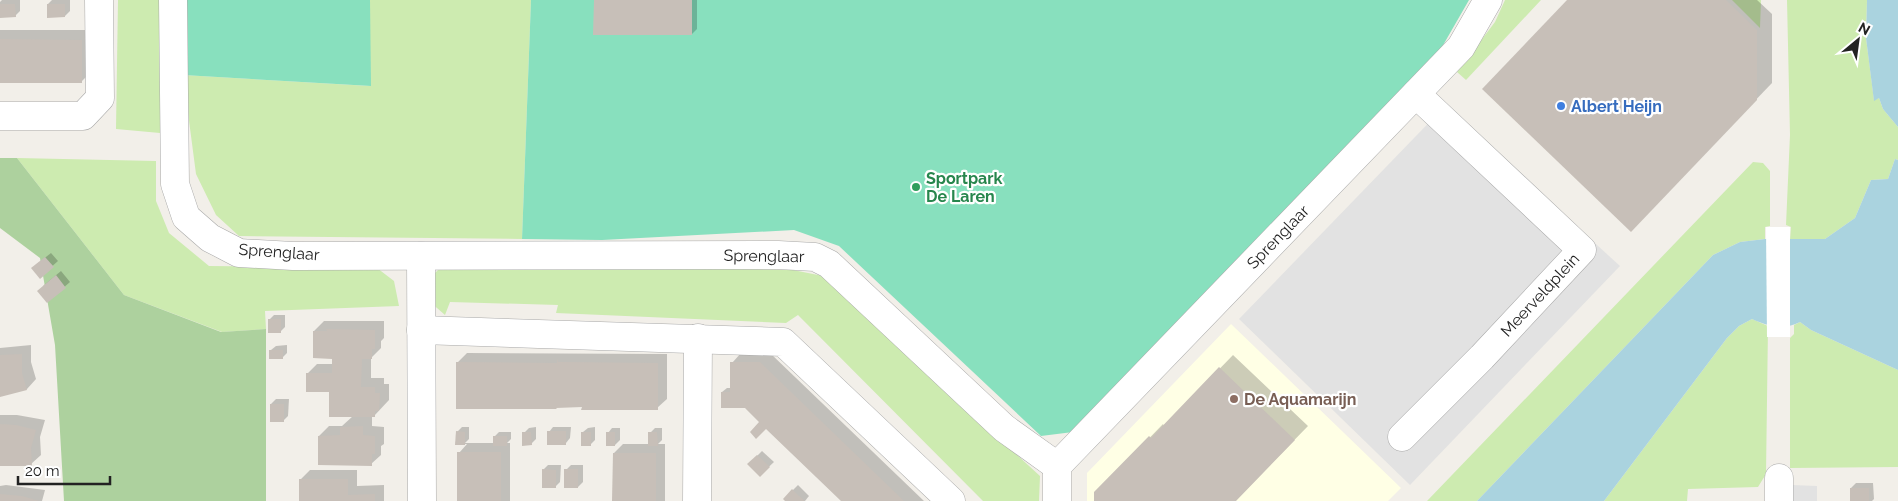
<svg xmlns="http://www.w3.org/2000/svg" width="1898" height="501" font-family="Raleway,sans-serif">
  <rect width="100%" height="100%" fill="#f2efe9"/>
  <path fill="#ffffe5" d="M1231,324L1401,488L1388,501H1087V473Z"/>
  <g fill="#cdebb0">
    <path d="M118,0H162L160,133L116,129Z"/>
    <path d="M370,0H531L522,239L239,236L216,215L196,174L183,75L370,86Z"/>
    <path d="M1505,0H1541L1466,80L1457,72L1495,22Z"/>
    <path d="M1732,0H1761L1760,28Z"/>
    <path d="M1787,0H1867L1866,38L1874,100L1879,98L1883,109L1898,127V160L1895,159L1888,179L1871,180L1855,218L1825,239L1790,240L1791,227L1786,225L1790,135Z"/>
    <path d="M17,158L156,161V201L169,233L209,266L377,268L394,281L399,306L265,311L266,329L222,332L124,295Z"/>
    <path d="M1753,162L1763,163L1770,171V226L1765,227V239L1740,242L1713,255L1477,501H1427Z"/>
    <path d="M443,265L793,270L823,276L1040,476L1039,501H983L798,315L786,323L556,313L558,305L450,302L445,315L429,301L428,280Z"/>
    <path d="M1752,319L1768,326L1766,474L1758,487L1688,489L1687,501H1604L1727,338L1739,326Z"/>
    <path d="M1800,322L1811,330L1898,370V467L1790,468V338L1794,334V325Z"/>
  </g>
  <path fill="#add19e" d="M0,158H17L124,295L221,332L266,329V501H64L55,345L40,258L0,228Z"/>
  <g fill="#88e0be">
    <path d="M184,0H370L371,86L183,75Z"/>
    <path d="M531,0H1469L1442,47L1073,432L1041,436L839,246L794,230L602,240L522,239Z"/>
  </g>
  <g fill="#e2e2e2">
    <path d="M1445,106L1620,266L1410,485L1239,319Z"/>
    <path d="M1792,485L1817,486V501H1792Z"/>
  </g>
  <g fill="#aad3df">
    <path d="M1867,0H1898V127L1883,109L1879,98L1874,101L1866,38Z"/>
    <path d="M1895,159L1898,160V370L1811,330L1800,322C1785,330 1766,326 1752,319L1739,326L1727,338L1604,501H1477L1713,255L1740,242L1765,239H1825L1855,218L1871,180L1888,179Z"/>
  </g>
  <path fill="#fff" d="M1766,227H1790V337H1767Z"/>
  <g fill="#0003">
    <path d="M2,0H20V11L15,16H0V2Z"/>
    <path d="M52,0H70V11L65,16L48,4Z"/>
    <path d="M595,0H697V29L692,34Z"/>
    <path d="M1569,0H1757L1772,14V83L1646,214Z"/>
    <path d="M0,30H91V72L81,82H0Z"/>
    <path d="M51,253L58,261L40,277L37,264Z"/>
    <path d="M61,271L70,282L47,302L43,286Z"/>
    <path d="M274,315H285V327L280,332L269,320Z"/>
    <path d="M324,321H384V338L381,341V348L371,358V378H384V384H389V400L374,416H372V426L384,427V444L381,446V455L371,464L319,436L329,426H342L353,416L330,391L307,374L317,364H333V358L314,331Z"/>
    <path d="M31,345V362L36,379L27,389L0,396V348Z"/>
    <path d="M287,345V353L282,358L271,350L276,346Z"/>
    <path d="M467,353L667,354V399L657,408L558,406L556,408L457,363Z"/>
    <path d="M741,353H770L924,501H843L746,407L722,392L727,388H731L732,363Z"/>
    <path d="M1233,355L1308,426L1235,501H1096V493L1163,424L1164,426Z"/>
    <path d="M276,399H289L288,416L283,421L271,404Z"/>
    <path d="M0,415H17L45,420L40,437L41,455L31,464H0Z"/>
    <path d="M462,427H469V439L465,443H494V437L499,432H511V439L507,443H510V501H458L459,453L467,444H457V432Z"/>
    <path d="M536,427V439L531,444L524,433L529,428Z"/>
    <path d="M553,427H571L570,438L566,443L549,432Z"/>
    <path d="M595,427V440L590,445L583,432L588,428Z"/>
    <path d="M612,428H620V440L615,445L608,433Z"/>
    <path d="M655,428H662V440L658,444H665V501H614V453L623,444H649L650,433Z"/>
    <path d="M762,451L774,462L760,475L749,464Z"/>
    <path d="M548,465H561L560,482L555,487L543,470Z"/>
    <path d="M571,465H583V482L578,487L566,470Z"/>
    <path d="M310,470H357V486L384,485V501H300V480Z"/>
    <path d="M1856,483H1873L1874,499L1872,501H1851V488Z"/>
    <path d="M6,485L45,490L42,501H0V486Z"/>
    <path d="M798,485L809,496L805,501H787L784,499Z"/>
  </g>
  <g fill="#c7bfb8">
    <path d="M594,0H692V35H593Z"/>
    <path d="M1567,0H1726L1757,30V100L1631,232L1482,89Z"/>
    <path d="M0,4H15L16,17L0,18Z"/>
    <path d="M47,4H65V17L47,18Z"/>
    <path d="M0,39L82,40V83H0Z"/>
    <path d="M45,257L54,267L40,279L31,268Z"/>
    <path d="M56,275L66,288L47,303L37,291Z"/>
    <rect x="268" y="319" width="13" height="14"/>
    <path d="M326,329L375,330V349H372V359H362L361,387H375V393H380L379,411H375V417H329V392H306V373H332V359L313,358V331H327Z"/>
    <rect x="269" y="350" width="14" height="9"/>
    <path d="M22,354V373L27,390L0,397V355Z"/>
    <path d="M557,358L558,362L658,363V410H581L582,407L556,408L557,409H456V362L557,363Z"/>
    <path d="M730,362H760L904,501H841L766,429L756,439L750,432L759,422L745,408H721V392H730Z"/>
    <path d="M1219,367L1295,440L1236,501H1094V492L1149,436L1151,438Z"/>
    <rect x="270" y="404" width="14" height="18"/>
    <path d="M0,424L16,425L36,430L31,448L32,466H0Z"/>
    <path d="M363,426V435L375,436V454H372V466L318,465V436L340,435V427Z"/>
    <path d="M456,431L465,432V445H455Z"/>
    <rect x="547" y="431" width="19" height="14"/>
    <path d="M522,432H531L532,445L522,446Z"/>
    <rect x="581" y="432" width="10" height="14"/>
    <rect x="606" y="432" width="9" height="14"/>
    <path d="M648,432H657L658,446H648Z"/>
    <rect x="493" y="436" width="14" height="10"/>
    <rect x="457" y="452" width="44" height="49"/>
    <path d="M613,453H656V501H612Z"/>
    <path d="M757,455L770,467L760,477L747,464Z"/>
    <path d="M542,469L556,470V488H542Z"/>
    <rect x="564" y="469" width="14" height="19"/>
    <path d="M299,479H348V495L375,494V501H299Z"/>
    <rect x="1850" y="488" width="19" height="13"/>
    <path d="M792,489L799,496L805,501H785L783,499Z"/>
    <path d="M0,494L22,496L39,501H0Z"/>
  </g>
  <g fill="none" stroke-linecap="round" stroke-linejoin="round">
    <defs>
      <g id="minor">
        <path d="M173,0L175,184L186,217L210,238L239,253L293,256L778,255L815,257L829,264L1004,428L1057,466"/>
        <path d="M0,116H83L100,98L99,0"/>
        <path d="M421,256L422,501"/>
        <path d="M421,330L783,342L951,501"/>
        <path d="M1402,437L1482,357L1582,250L1416,94"/>
        <path d="M1779,478V501"/>
        <path d="M697,501L698,338"/>
        <path d="M1057,501V466L1461,47L1488,0"/>
      </g>
    </defs>
    <use href="#minor" stroke="#a9a9a9" stroke-width="29"/>
    <use href="#minor" stroke="#fff" stroke-width="28"/>
  </g>
  <circle fill="#3f7fe0" stroke="#fff" stroke-width="2" cx="1561" cy="106" r="5"/>
  <circle fill="#2e9e5b" stroke="#fff" stroke-width="2" cx="916" cy="187" r="5"/>
  <circle fill="#8d6e63" stroke="#fff" stroke-width="2" cx="1234" cy="399" r="5"/>
  <g text-anchor="middle" dominant-baseline="central" stroke-width="4.5" stroke-linejoin="round" paint-order="stroke">
    <g font-size="16" font-weight="bold" fill="#366cbe" stroke="#fff" text-anchor="start">
      <text x="1571" y="106">Albert Heijn</text>
    </g>
    <g font-size="16" font-weight="bold" fill="#27864d" stroke="#fff" text-anchor="start">
      <text x="926" y="178">Sportpark<tspan x="926" dy="18">De Laren</tspan></text>
    </g>
    <g font-size="16" fill="#222" stroke="#fff">
      <text transform="translate(1278 237) rotate(-46)">Sprenglaar</text>
      <text transform="translate(279 252) rotate(4)">Sprenglaar</text>
      <text transform="translate(764 256) rotate(1)">Sprenglaar</text>
      <text transform="translate(1540 295) rotate(-47)">Meerveldplein</text>
    </g>
    <g font-size="16" font-weight="bold" fill="#785e54" stroke="#fff" text-anchor="start">
      <text x="1244" y="399">De Aquamarijn</text>
    </g>
  </g>
  <g transform="translate(1858 40) rotate(29)" stroke="#ffffff" stroke-width="4" paint-order="stroke">
  <path d="M0-4L9 19L0 12L-9 19Z" fill="#222222"/>
  <text y="-8" font-size="14" font-weight="bold" text-anchor="middle" fill="#222222">N</text>
  </g>
  <path d="M18 476v8h92v-8" fill="none" stroke="#222222" stroke-width="2.5"/>
  <text x="25" y="476" font-size="15" fill="#222222" stroke="#ffffff" stroke-width="4" paint-order="stroke">20 m</text>
</svg>
